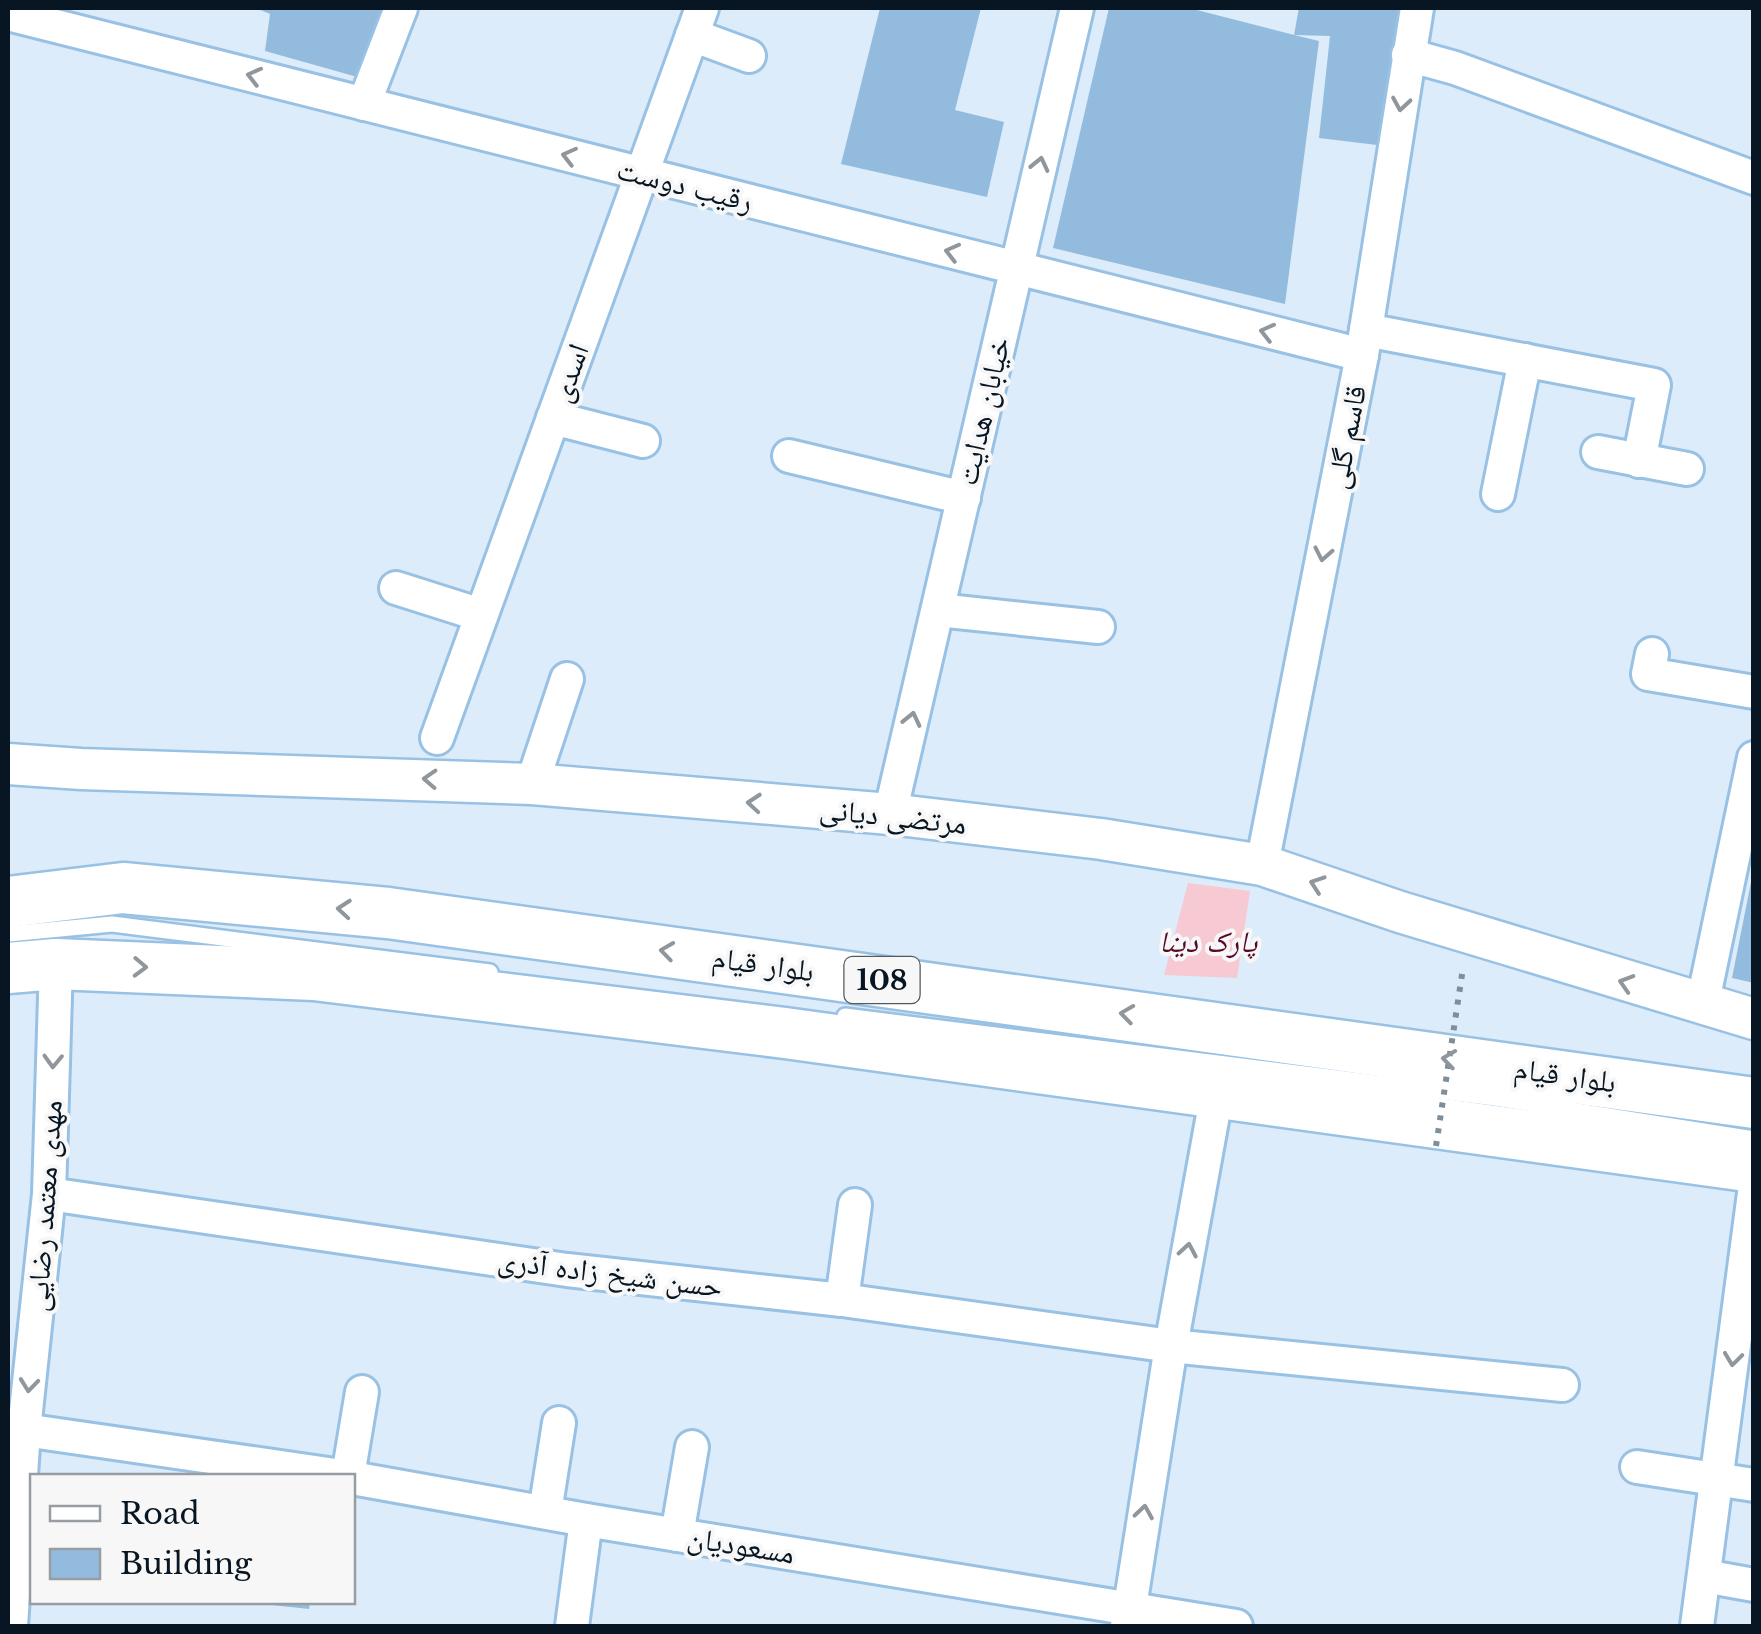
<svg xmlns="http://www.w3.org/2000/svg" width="1761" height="1634" font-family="'Libre Baskerville','Noto Naskh Arabic',serif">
  <rect width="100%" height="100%" fill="#dcecfa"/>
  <path fill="#f7c9d3" d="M1188,883L1250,891L1237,978L1164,975Z"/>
  <g fill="#93bbdd">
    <path d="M256,8H388L361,78L265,51L270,14Z"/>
    <path d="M880,8H981L955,110L1004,122L987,197L841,164Z"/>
    <path d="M1109,8H1189L1294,35L1299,8H1401L1377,145L1319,138L1330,36L1294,35L1319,41L1285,304L1053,248Z"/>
    <path d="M1752,877L1754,878V983L1732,978Z"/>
    <path d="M262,1602H310L309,1609L262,1604Z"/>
  </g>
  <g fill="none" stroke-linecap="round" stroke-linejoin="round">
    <defs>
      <g id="service">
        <path d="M8,934L112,924L490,972"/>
        <path d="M845,1016L1495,1098L1754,1139"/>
      </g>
      <g id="minor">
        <path d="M8,14L1362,355"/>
        <path d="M692,35L749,56"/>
        <path d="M1408,55L1455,68L1754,178"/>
        <path d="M364,104L401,8"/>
        <path d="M1366,330L1654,385L1639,461"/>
        <path d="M553,418L643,441"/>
        <path d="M1598,452L1687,469"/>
        <path d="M789,456L964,498"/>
        <path d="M1498,494L1525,360"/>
        <path d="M396,588L481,615"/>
        <path d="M938,610L1098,627"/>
        <path d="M1652,654L1648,674L1754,692"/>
        <path d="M437,738L702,8"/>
        <path d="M532,784L567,679"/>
        <path d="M890,814L1077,8"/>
        <path d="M1262,865L1362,355L1417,8"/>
        <path d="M1702,1006L1754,758"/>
        <path d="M49,1194L567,1270L842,1300L1171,1346L1562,1385"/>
        <path d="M842,1300L855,1205"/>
        <path d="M24,1430L342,1476"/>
        <path d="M1637,1467L1754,1485"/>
        <path d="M348,1476L362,1392"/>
        <path d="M352,1478L586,1520L1236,1626"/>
        <path d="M545,1512L559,1423"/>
        <path d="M677,1535L692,1447"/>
        <path d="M1704,1576L1754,1585"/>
        <path d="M11,1626L24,1430L49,1194L56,964"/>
        <path d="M572,1626L586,1520"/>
        <path d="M1127,1626L1171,1346L1217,1093"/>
        <path d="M1697,1626L1754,1193"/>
      </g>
      <path id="tertiary" d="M8,764L81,769L532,784L890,814L1101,839L1262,865L1400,912L1754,1019"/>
      <g id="primary">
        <path d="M8,902L123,888L388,913L1754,1103"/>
        <path d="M8,968L56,964L314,975L785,1033L1754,1167"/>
      </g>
    </defs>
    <use href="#service" stroke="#98c1e3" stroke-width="20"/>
    <use href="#minor" stroke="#98c1e3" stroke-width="38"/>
    <use href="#tertiary" stroke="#98c1e3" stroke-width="45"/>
    <use href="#primary" stroke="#98c1e3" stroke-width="55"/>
    <use href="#service" stroke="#fff" stroke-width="15"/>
    <use href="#minor" stroke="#fff" stroke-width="32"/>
    <use href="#tertiary" stroke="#fff" stroke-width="40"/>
    <use href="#primary" stroke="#fff" stroke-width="50"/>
    <path stroke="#7e8e9b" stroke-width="6" stroke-dasharray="5 8" stroke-linecap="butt" d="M1436,1146L1463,968"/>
  </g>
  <defs><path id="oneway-chevron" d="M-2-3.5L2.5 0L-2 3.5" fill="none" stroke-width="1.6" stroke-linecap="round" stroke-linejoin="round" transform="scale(2.5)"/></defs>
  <g stroke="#8f969c">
    <use href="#oneway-chevron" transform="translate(254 76) rotate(-166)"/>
    <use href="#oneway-chevron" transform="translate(1401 104) rotate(99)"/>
    <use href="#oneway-chevron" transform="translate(569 156) rotate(-166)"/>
    <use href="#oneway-chevron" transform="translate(1040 164) rotate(-77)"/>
    <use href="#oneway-chevron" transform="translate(952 252) rotate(-166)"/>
    <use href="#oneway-chevron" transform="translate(1267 332) rotate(-166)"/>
    <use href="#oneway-chevron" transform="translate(1323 554) rotate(101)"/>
    <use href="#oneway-chevron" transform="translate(912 719) rotate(-77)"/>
    <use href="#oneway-chevron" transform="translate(430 779) rotate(-177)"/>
    <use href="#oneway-chevron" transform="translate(754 803) rotate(-175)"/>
    <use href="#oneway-chevron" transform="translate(1317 884) rotate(-161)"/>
    <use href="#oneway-chevron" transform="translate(344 909) rotate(-175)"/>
    <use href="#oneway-chevron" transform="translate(667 951) rotate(-172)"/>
    <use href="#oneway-chevron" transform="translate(140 967) rotate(2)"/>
    <use href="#oneway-chevron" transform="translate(1626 983) rotate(-163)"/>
    <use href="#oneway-chevron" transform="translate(1127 1014) rotate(-172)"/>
    <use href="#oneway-chevron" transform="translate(1449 1059) rotate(-172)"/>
    <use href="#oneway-chevron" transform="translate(53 1061) rotate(92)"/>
    <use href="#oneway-chevron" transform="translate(1188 1250) rotate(-80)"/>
    <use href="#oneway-chevron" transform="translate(1733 1359) rotate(97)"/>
    <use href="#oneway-chevron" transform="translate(29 1385) rotate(96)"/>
    <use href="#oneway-chevron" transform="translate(1144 1512) rotate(-81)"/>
  </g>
  <g text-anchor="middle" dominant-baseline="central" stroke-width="8" stroke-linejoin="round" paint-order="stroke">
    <rect fill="#f7f7f7" stroke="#4f5a62" stroke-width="2.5" x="844.5" y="957" width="75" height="46" rx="8"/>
    <g font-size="28" font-weight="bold" fill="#071622">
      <text x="882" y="980">108</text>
    </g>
    <g font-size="30" fill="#071622" stroke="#f7f7f7">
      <text transform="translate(685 185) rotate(14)">رقیب دوست</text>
      <text transform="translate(569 373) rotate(-70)">اسدی</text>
      <text transform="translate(983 411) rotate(-77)">خیابان‌ هدایت</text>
      <text transform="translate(1346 437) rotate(-79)">قاسم گلی</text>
      <text transform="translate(893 816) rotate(6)">مرتضی دیانی</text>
      <text transform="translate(763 964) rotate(8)">بلوار قیام</text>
      <text transform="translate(1565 1075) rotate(8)">بلوار قیام</text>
      <text transform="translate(44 1206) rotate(-86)">مهدی معتمد رضایی</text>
      <text transform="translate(610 1273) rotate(7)">حسن شیخ زاده آذری</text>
      <text transform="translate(741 1545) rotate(9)">مسعودیان</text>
    </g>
    <g font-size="30" font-style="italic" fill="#570828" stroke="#f7f7f7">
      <text x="1208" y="941">پارک دینا</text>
    </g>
  </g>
  <rect width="1761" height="1634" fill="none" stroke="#071622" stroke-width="20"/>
  <rect x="30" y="1474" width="325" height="130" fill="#f7f7f7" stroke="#979da2" stroke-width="2.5"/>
  <rect x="50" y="1506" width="50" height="15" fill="#ffffff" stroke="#979da2" stroke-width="2.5"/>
  <text x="120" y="1524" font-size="30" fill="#071622">Road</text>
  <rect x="50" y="1549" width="50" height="30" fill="#93bbdd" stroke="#979da2" stroke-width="2.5"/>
  <text x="120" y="1574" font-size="30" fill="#071622">Building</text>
</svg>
